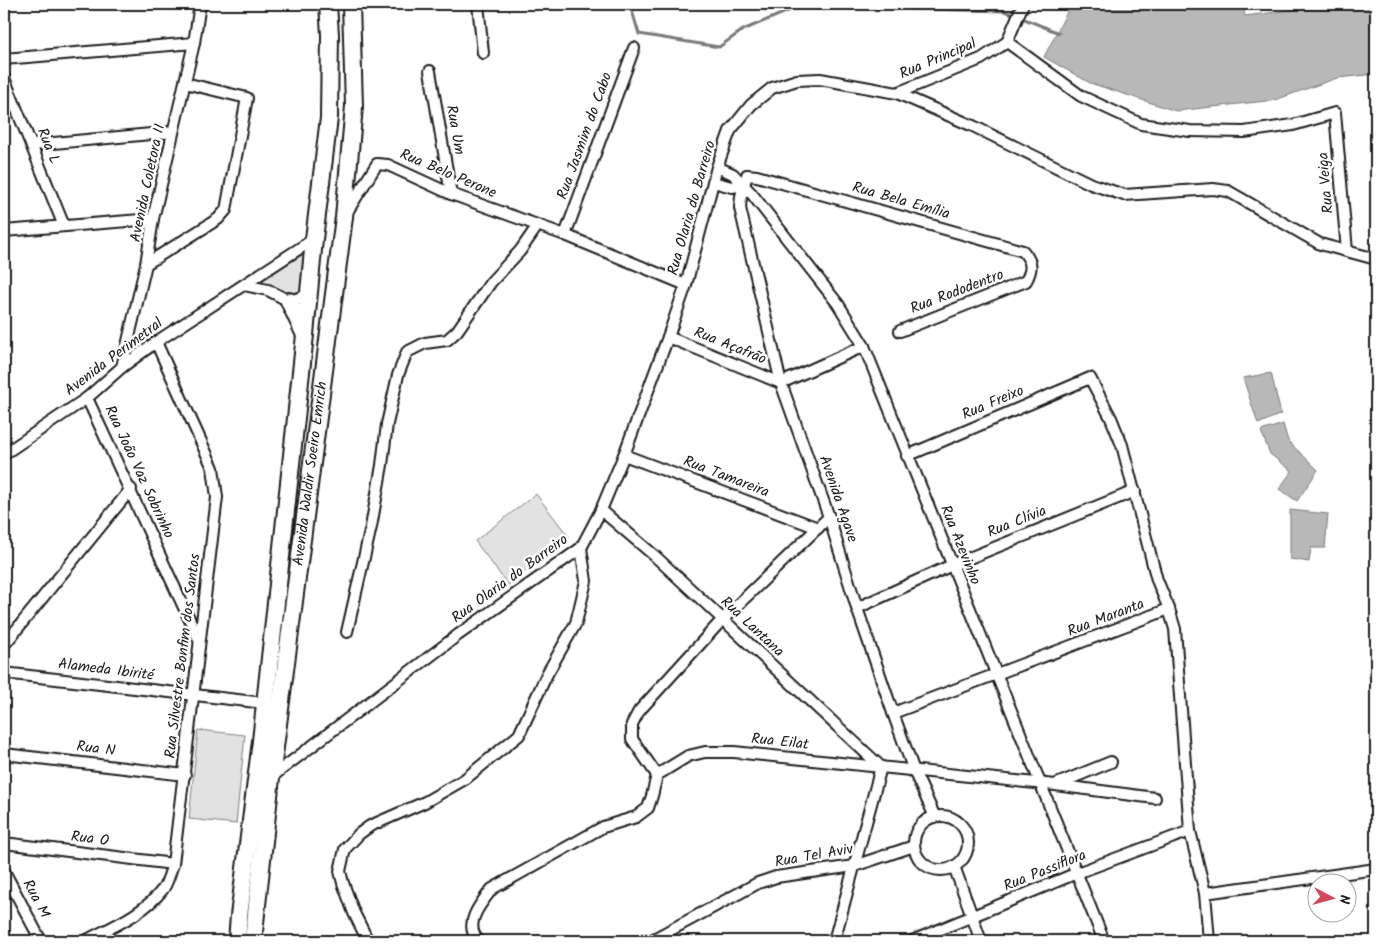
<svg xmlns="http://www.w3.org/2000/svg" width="1380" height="945" font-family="Kalam,sans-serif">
  <rect width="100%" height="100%" fill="#fff"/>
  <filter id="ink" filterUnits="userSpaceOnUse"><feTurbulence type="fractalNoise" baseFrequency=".02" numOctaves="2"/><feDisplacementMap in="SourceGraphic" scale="10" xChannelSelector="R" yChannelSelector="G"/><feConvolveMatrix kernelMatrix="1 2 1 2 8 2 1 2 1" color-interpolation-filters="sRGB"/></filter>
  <g filter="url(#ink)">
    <g fill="#e2e2e2" stroke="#7f7f7f">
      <path d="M307,252L305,292L292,296L258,282Z"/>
      <path d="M536,494L569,537L508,585L475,541Z"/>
      <path d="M198,730L245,735L236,824L189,819Z"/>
    </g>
    <g fill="#b8b8b8" stroke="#7a7a7a">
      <path d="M1067,4H1243L1245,16L1337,4H1376V74L1337,78L1275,100L1176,111L1090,83L1044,57L1067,12Z"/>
      <path d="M1271,373L1281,414L1258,424L1243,378Z"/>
      <path d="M1283,424L1288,441L1318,470L1297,501L1279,489L1292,471L1270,454L1261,431Z"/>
      <path d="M1290,510L1328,514L1325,548H1311L1309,562L1290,559Z"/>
    </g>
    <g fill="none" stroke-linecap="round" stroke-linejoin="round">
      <path stroke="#7a7a7a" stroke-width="3" d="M630,4L639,34L719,47L743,30L800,6L1005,11L1059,33"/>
      <g stroke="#1c1c1c" stroke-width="14">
        <g id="street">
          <path d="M478,4L483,53"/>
          <path d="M1007,42L1081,96L1141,124L1190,131L1244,132L1293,125L1335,113L1347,251"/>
          <path d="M4,59L194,43"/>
          <path d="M430,71L451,194"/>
          <path d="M4,78L64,226"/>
          <path d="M897,93L981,59L1007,42L1023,4"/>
          <path d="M32,145L173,132"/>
          <path d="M717,167L733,174L752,194L838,304L864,346L1104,941"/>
          <path d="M713,182L732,187L744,185"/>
          <path d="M347,212L377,164L388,165L451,194L565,235L686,285"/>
          <path d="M4,231L153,219"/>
          <path d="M565,235L634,48"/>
          <path d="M146,264L218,219L226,210L247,98L185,83"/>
          <path d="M244,285L268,290L289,301L309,295"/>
          <path d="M900,331L1026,281C1033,268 1032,262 1023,251L757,176L747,175L741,196L740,208L781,383L829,517L857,608L893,713L914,771L935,817"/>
          <path d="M668,337L781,383L864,346"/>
          <path d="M122,367L146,264L153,219L194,43L200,4"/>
          <path d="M87,398L199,640"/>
          <path d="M4,454L87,398L122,367L156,342L314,239"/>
          <path d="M624,455L818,528"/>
          <path d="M907,456L1090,378L1111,418L1122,445L1157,580L1169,609L1175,629L1190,831L1205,893L1209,941"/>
          <path d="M601,510L656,557L881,767L834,941"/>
          <path d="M857,608L952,565L1135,491"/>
          <path d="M347,632L371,527L382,465L387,424L398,375L407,352L425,343L447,340L457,331L491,282L520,251L538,225"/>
          <path d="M4,645L131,489"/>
          <path d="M4,673L264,703"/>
          <path d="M893,713L1169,609"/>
          <path d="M4,754L185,775"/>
          <path d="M657,775L632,739V724L639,711L722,620L829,517"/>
          <path d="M270,778L458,635L581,548L601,510L624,455L668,337L686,285L717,167L730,131L751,105L772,88L797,80L820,79L897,93L973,126L1091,184L1124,195L1213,189L1228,191L1320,244L1376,259"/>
          <path d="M1057,784L1111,762"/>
          <circle cx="941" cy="843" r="27"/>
          <path d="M4,843L173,864"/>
          <path d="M954,866L981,941"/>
          <path d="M4,871L41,941"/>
          <path d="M1205,893L1376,869"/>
          <path d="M85,941C112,927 144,914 163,889C168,882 170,872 173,864L217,497L213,468L156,342"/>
          <path d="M368,941L354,913L343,883L340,871L345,849L359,834L370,826L425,802L465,779L519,735L547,674L576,623L586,581L581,548"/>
          <path d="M479,941C462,925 481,903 492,889L603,827L636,817L648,808L652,796L657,775L688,756L705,752H734L1055,785L1155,798"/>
          <path d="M641,941L652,940L758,883L776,877L854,866L914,846"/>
          <path d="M912,941L1077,873L1190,831"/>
        </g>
      </g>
      <g stroke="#1c1c1c" stroke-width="20">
        <g id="primary">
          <path d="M289,301L304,333"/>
          <path d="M237,941L239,916L261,741L305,335L314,239L329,118L330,35L328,4"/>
          <path id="s1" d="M253,941L271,778L344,217L354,106L351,4"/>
        </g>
      </g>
      <use href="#street" stroke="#fff" stroke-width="10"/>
      <use href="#primary" stroke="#fff" stroke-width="16"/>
    </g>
  </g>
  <g text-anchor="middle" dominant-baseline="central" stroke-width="5" stroke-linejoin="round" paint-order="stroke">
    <g font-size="15" fill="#1c1c1c" stroke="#fff">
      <text transform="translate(938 59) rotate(-23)">Rua Principal</text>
      <text transform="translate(455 130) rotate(80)">Rua Um</text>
      <text transform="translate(585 136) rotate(-70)">Rua Jasmim do Cabo</text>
      <text transform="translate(48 146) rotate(68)">Rua L</text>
      <text transform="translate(448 174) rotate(23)">Rua Belo Perone</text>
      <text transform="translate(148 183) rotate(-78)">Avenida Coletora II</text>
      <text transform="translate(1326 183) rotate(-95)">Rua Veiga</text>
      <text transform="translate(901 201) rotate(16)">Rua Bela Emília</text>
      <text transform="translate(692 208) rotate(-74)">Rua Olaria do Barreiro</text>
      <text transform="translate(957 292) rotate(-21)">Rua Rododentro</text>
      <text transform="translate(730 346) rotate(22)">Rua Açafrão</text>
      <text transform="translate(114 357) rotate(-37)">Avenida Perimetral</text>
      <text transform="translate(993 403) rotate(-23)">Rua Freixo</text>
      <text transform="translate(139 472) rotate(65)">Rua João Vaz Sobrinho</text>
      <text stroke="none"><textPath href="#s1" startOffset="471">Avenida Waldir Soeiro Emrich</textPath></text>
      <text transform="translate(726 477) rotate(21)">Rua Tamareira</text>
      <text transform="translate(838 499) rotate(71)">Avenida Agave</text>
      <text transform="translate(1017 522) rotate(-22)">Rua Clívia</text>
      <text transform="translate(960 545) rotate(68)">Rua Azevinho</text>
      <text transform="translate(510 579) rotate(-36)">Rua Olaria do Barreiro</text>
      <text transform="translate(1106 618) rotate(-21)">Rua Maranta</text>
      <text transform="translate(752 627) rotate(43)">Rua Lantana</text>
      <text transform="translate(183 656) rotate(-83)">Rua Silvestre Bonfim dos Santos</text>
      <text transform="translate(106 670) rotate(7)">Alameda Ibirité</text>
      <text transform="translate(780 742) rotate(6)">Rua Eilat</text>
      <text transform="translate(96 749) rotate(7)">Rua N</text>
      <text transform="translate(90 839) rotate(7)">Rua O</text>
      <text transform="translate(814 856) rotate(-10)">Rua Tel Aviv</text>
      <text transform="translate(1045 871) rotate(-22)">Rua Passiflora</text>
      <text transform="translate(36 899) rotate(62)">Rua M</text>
    </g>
  </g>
  <rect width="1380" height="945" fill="none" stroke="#fff" stroke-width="20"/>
  <rect x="10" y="10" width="1360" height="925" fill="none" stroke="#1c1c1c" stroke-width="2" filter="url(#ink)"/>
  <g transform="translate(1332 898) rotate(96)"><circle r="24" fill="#ffffff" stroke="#a4a4a4"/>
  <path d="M0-4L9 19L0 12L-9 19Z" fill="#d1495b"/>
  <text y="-8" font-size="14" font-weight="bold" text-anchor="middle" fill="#1c1c1c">N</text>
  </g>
</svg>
